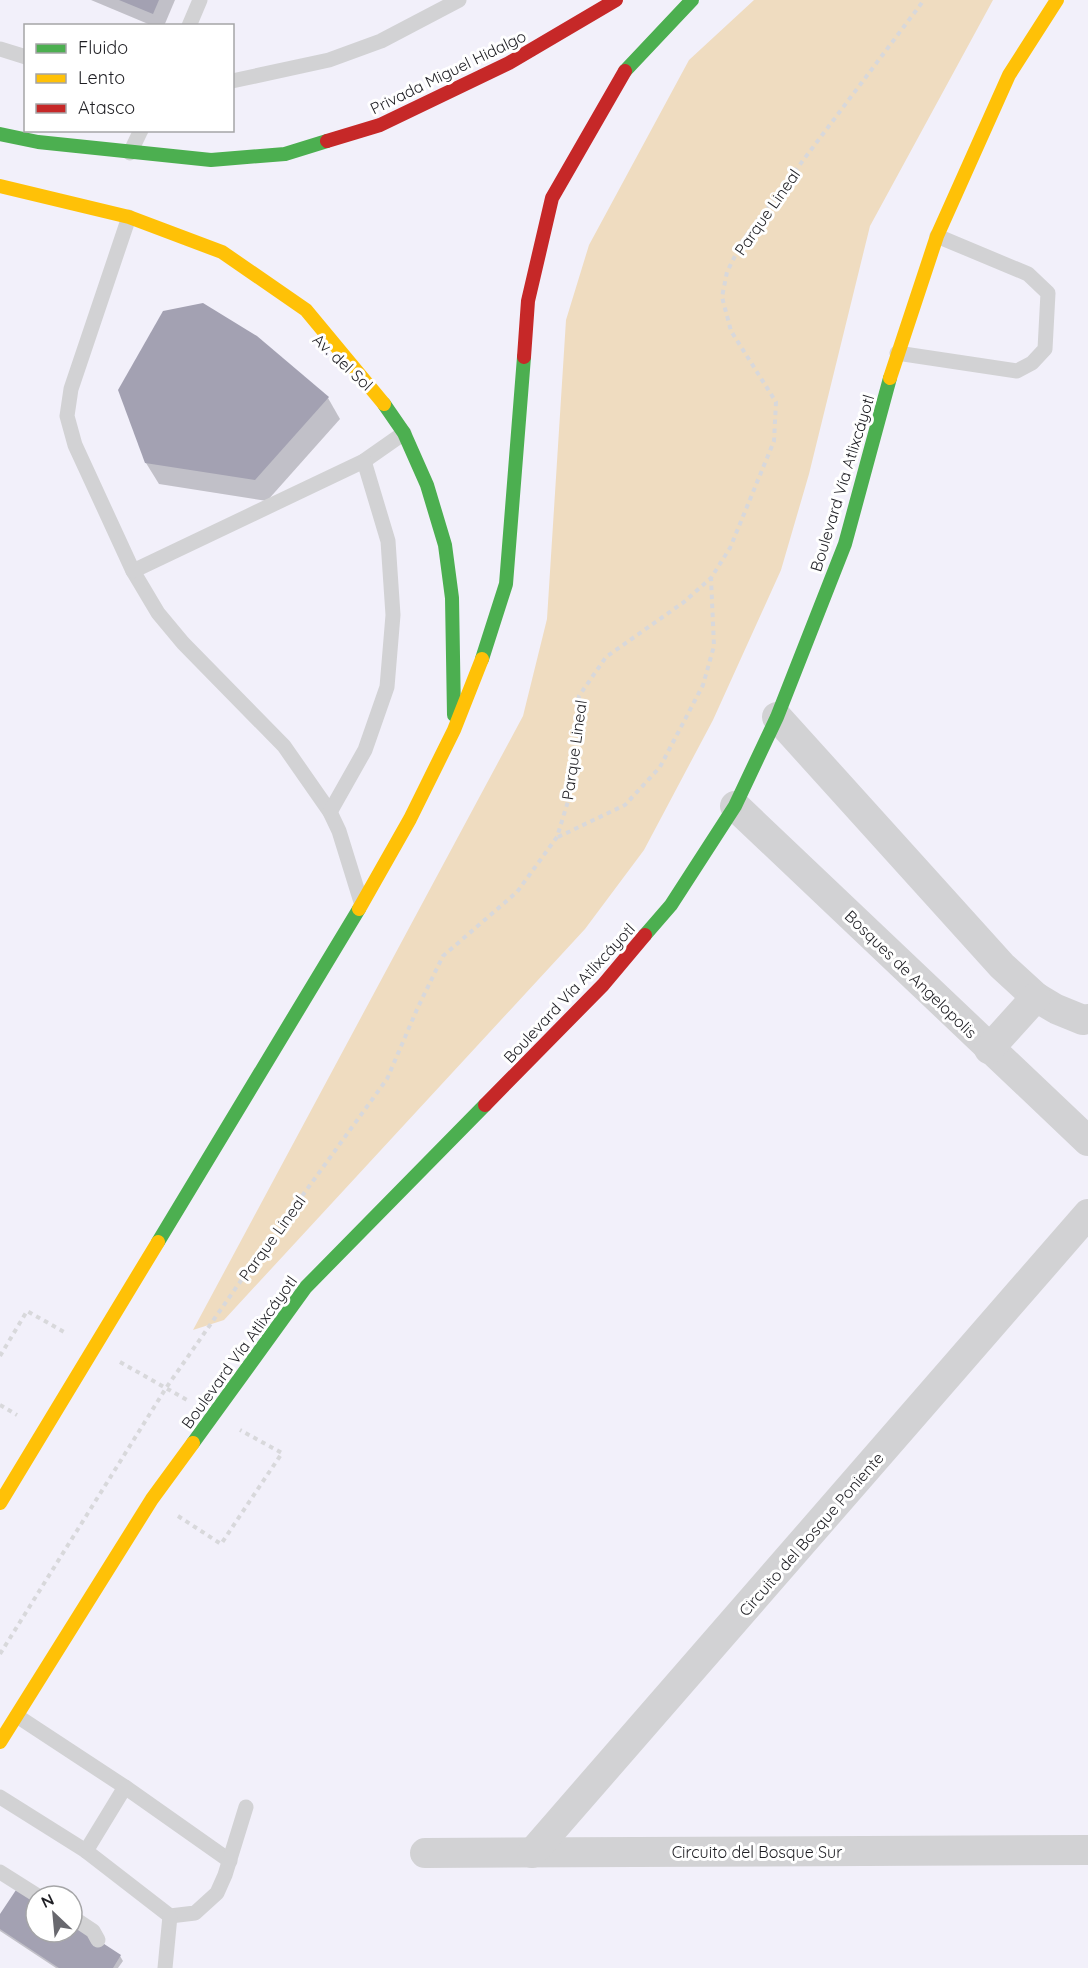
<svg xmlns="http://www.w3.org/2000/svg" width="1088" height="1968" font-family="Quicksand,sans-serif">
  <rect width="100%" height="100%" fill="#f2f0fa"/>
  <path fill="#efdcc0" d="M754,0H993L870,226L809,474L781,570L713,720L644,850L585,929L224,1320L193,1330L523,716L547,619L566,320L589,245L689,60Z"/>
  <g fill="#0003">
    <path d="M91,0H175L164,26H153Z"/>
    <path d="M328,398L340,419L267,501L159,484L146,463Z"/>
    <path d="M0,1917L36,1932H72L120,1956L123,1961L118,1968H56L0,1931Z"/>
  </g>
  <g fill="#a3a1b2">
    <path d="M119,0H159L153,14Z"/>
    <path d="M203,303L257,336L329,397L255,480L145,463L118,390L163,311Z"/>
    <path d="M18,1887L36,1898V1932H72V1923L121,1955L113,1968H59L0,1929V1914Z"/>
  </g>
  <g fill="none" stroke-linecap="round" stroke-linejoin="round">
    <g stroke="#d8d8db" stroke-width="4" stroke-dasharray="4.5 4.5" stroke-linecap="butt">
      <path d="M558,837L625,805L660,767L703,685L714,646L711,578"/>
      <path d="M0,1356L27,1311L66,1333"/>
      <path d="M120,1362L187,1400"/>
      <path d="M0,1405L17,1415"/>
      <path d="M178,1516L221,1544L282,1453L240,1430"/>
      <path d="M0,1654L166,1388L247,1272L387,1079L418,1007L443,956L517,892L557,837L569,798L579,696L606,657L684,602L711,578L730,548L774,441L776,402L731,331L722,297L727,272L743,240L924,0"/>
    </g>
    <g stroke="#d2d2d4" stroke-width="15">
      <path d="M189,26L200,0"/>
      <path d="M0,49L26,57"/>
      <path d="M232,81L329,60L381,41L459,0"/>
      <path d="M130,153L141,130"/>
      <path d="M129,217L71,389L67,416L75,445L133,571L158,613L183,643L284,746L330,812L339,831L361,902"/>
      <path d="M897,353L1017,371L1032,363L1045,349L1048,293L1028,274L937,236"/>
      <path d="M133,571L364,461L404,433"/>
      <path d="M330,812L365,750L387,687L393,615L388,541L364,461"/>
      <path d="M17,1716L125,1787L230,1861"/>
      <path d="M0,1797L86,1851L170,1916L195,1913L217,1893L225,1875L246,1807"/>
      <path d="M86,1851L125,1787"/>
      <path d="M0,1872L38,1896"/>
      <path d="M72,1917L93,1931L98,1940"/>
      <path d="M165,1968L170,1916"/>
    </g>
    <g stroke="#d2d2d4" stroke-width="30">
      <path d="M777,717L1002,966L1036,997L1056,1009L1083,1020L1088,1019"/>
      <path d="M735,806L1088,1141"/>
      <path d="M989,1049L1036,997"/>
      <path d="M425,1853L1088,1850"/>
      <path d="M532,1853L1088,1214"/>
    </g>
    <g stroke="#4caf50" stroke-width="14">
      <path d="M625,71L692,0"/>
      <path d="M0,134L38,142L211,160L285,154L327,141"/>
      <path d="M384,404L404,433L427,485L445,545L452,598L454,715"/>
      <path d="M482,659L506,584L524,357"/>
      <path d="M645,935L671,905L735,806L777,717L845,544L890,378"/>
      <path d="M158,1242L359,909"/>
      <path d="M193,1443L306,1287L485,1105"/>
    </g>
    <g stroke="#ffc107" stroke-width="14">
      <path d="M0,186L129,217L222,252L306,310L384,404"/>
      <path d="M890,378L937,236L1009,75L1057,0"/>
      <path d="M359,909L410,819L454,730L482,659"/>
      <path d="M0,1503L158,1242"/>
      <path d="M0,1742L152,1499L193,1443"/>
    </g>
    <g stroke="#c62828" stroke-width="14">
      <path d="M327,141L380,125L509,63L616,0"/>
      <path d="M524,357L528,301L552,198L625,71"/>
      <path d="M485,1105L603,985L645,935"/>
    </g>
  </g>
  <g text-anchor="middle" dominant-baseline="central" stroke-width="6" stroke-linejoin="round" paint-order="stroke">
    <g font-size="16" fill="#1e1e23" stroke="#fff">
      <text transform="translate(448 72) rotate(-26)">Privada Miguel Hidalgo</text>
      <text transform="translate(767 212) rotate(-55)">Parque Lineal</text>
      <text transform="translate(343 362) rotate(43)">Av. del Sol</text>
      <text transform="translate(842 483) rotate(-73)">Boulevard Vía Atlixcáyotl</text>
      <text transform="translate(574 750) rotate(-82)">Parque Lineal</text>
      <text transform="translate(911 974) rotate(44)">Bosques de Angelopolis</text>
      <text transform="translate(569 993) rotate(-47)">Boulevard Vía Atlixcáyotl</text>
      <text transform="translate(272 1238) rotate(-54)">Parque Lineal</text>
      <text transform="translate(239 1352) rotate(-54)">Boulevard Vía Atlixcáyotl</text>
      <text transform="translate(811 1534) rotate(-49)">Circuito del Bosque Poniente</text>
      <text x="757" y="1852">Circuito del Bosque Sur</text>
    </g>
  </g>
  <rect x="24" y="24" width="210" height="108" fill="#ffffff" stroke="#a5a5a7" stroke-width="1.5"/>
  <rect x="36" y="44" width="30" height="9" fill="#4caf50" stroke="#a5a5a7" stroke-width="1.5"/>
  <text x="78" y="54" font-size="18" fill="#1e1e23">Fluido</text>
  <rect x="36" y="74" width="30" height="9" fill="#ffc107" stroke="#a5a5a7" stroke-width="1.5"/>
  <text x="78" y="84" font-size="18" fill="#1e1e23">Lento</text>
  <rect x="36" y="104" width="30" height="9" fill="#c62828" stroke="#a5a5a7" stroke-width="1.5"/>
  <text x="78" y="114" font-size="18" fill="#1e1e23">Atasco</text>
  <g transform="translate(54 1914) rotate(334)"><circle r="28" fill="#ffffff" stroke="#a5a5a7" stroke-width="1.5"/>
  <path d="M0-4.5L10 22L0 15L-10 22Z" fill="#68686e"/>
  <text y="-9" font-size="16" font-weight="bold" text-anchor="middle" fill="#1e1e23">N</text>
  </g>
</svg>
